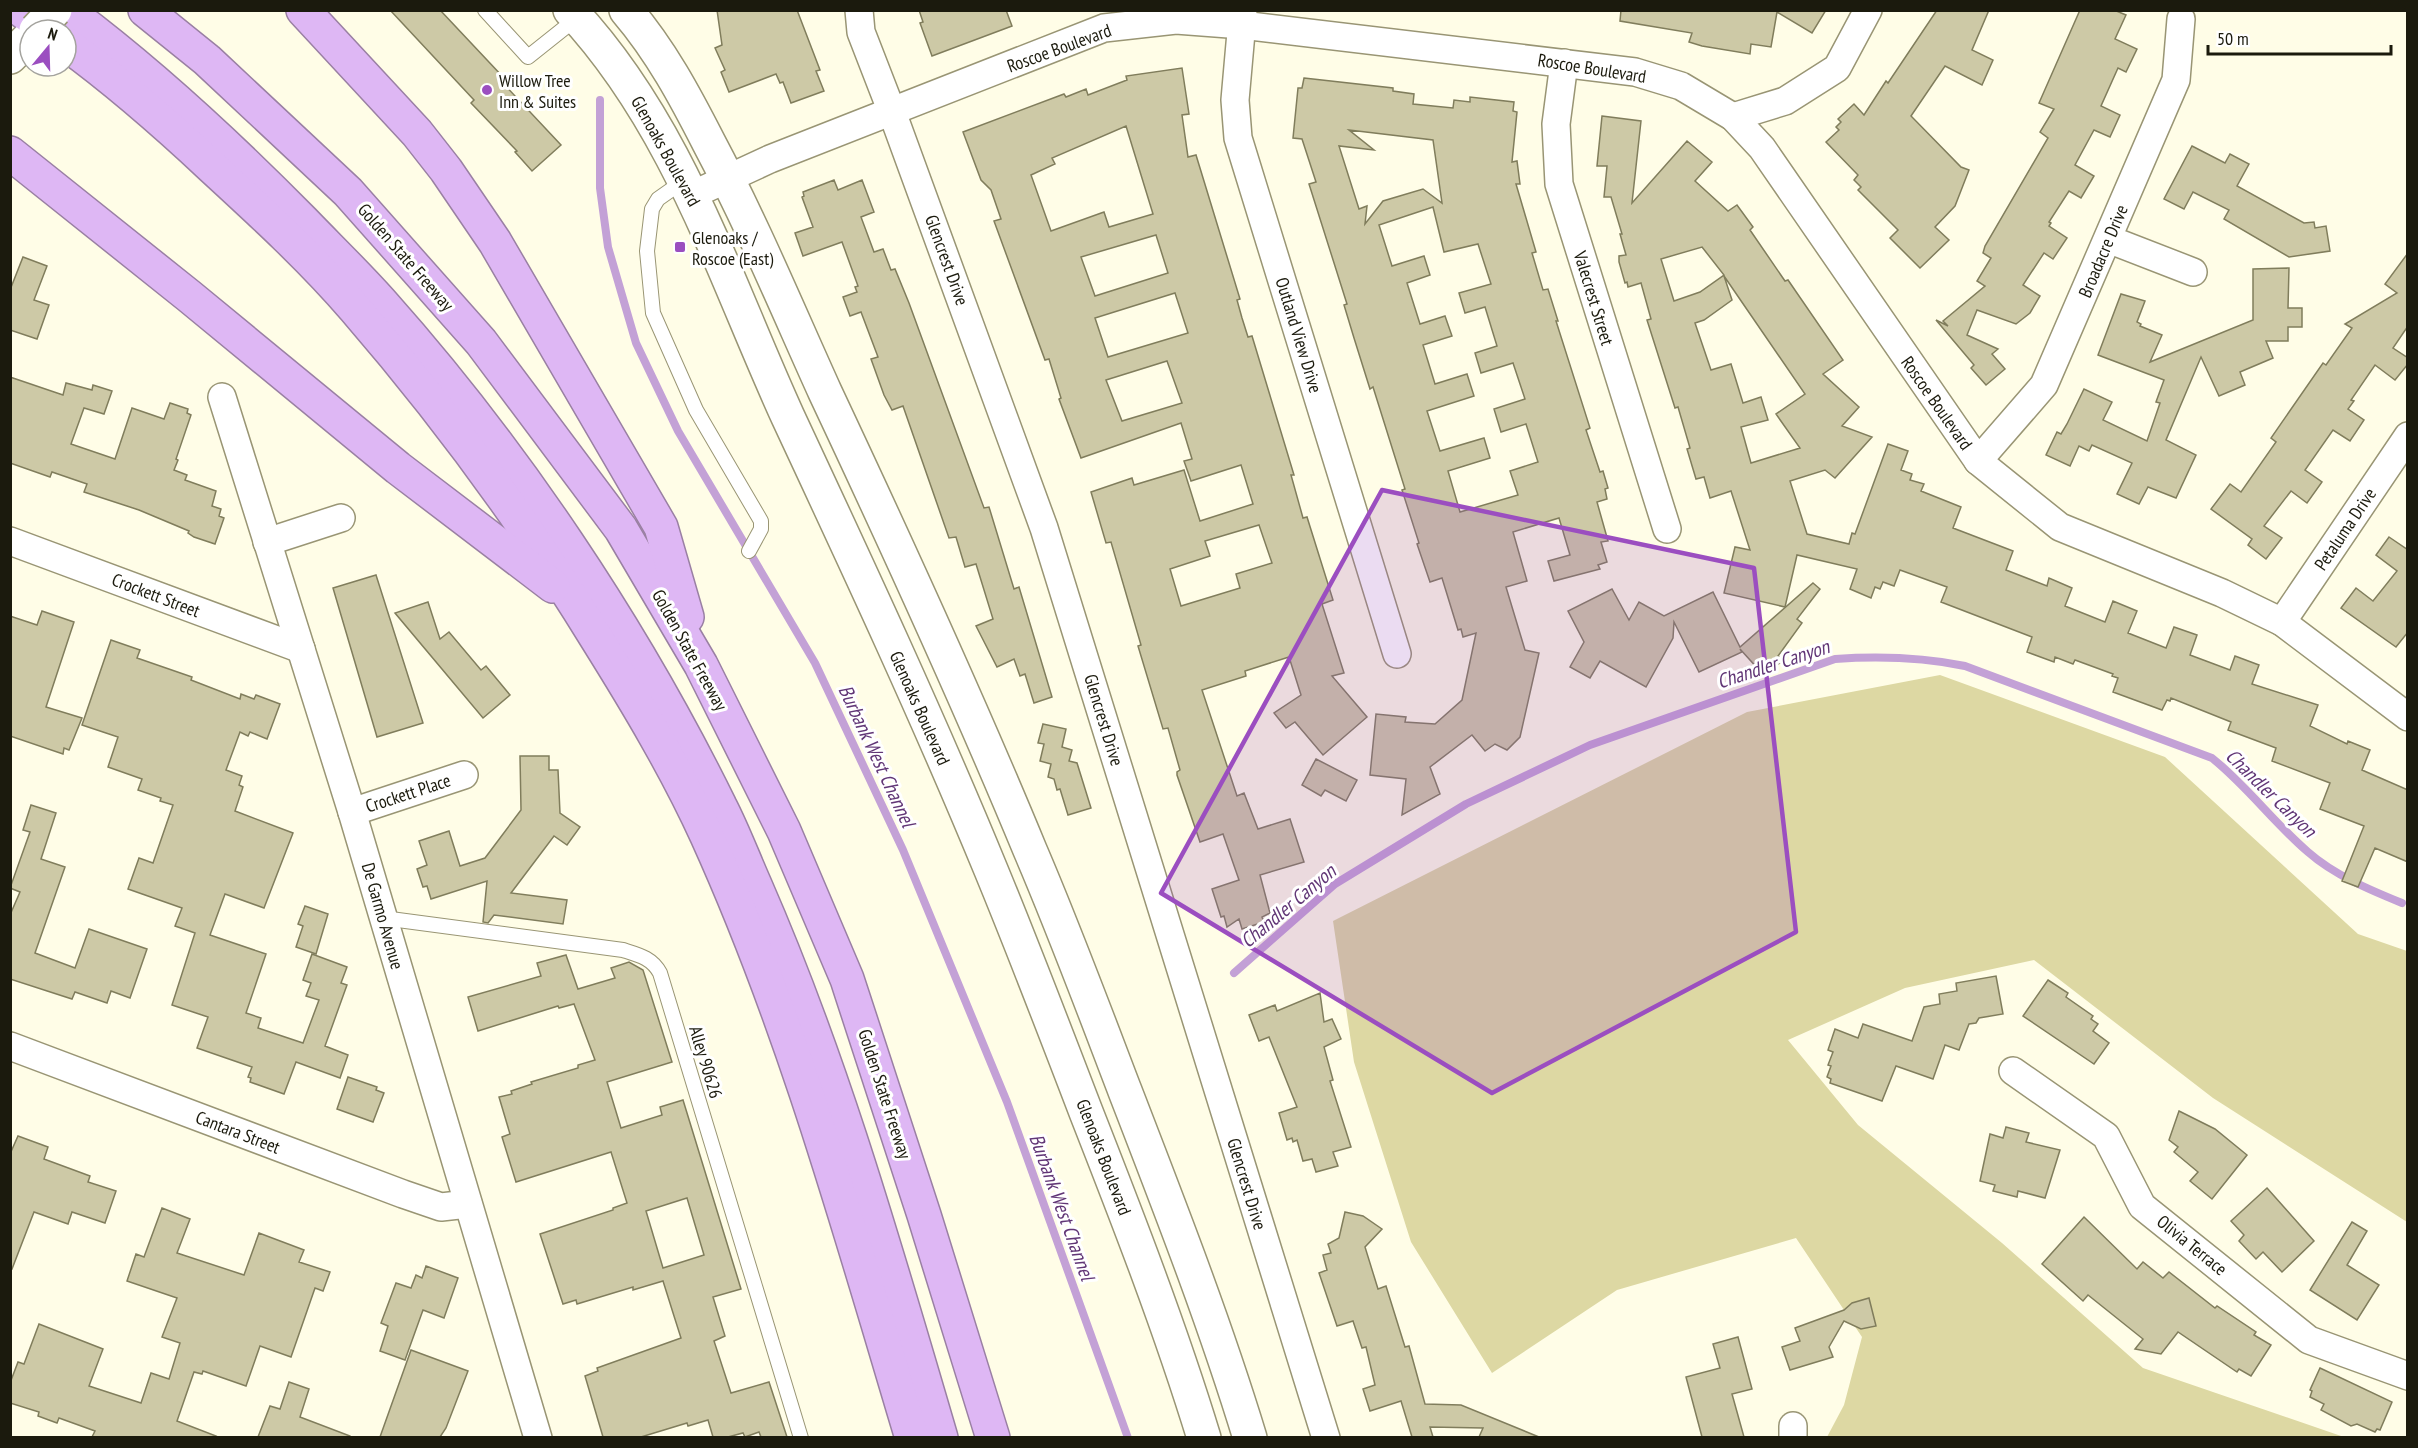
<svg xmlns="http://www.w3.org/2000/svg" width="2418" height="1448" font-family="'PT Sans Narrow',sans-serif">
  <rect width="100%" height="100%" fill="#fffde7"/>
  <path fill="#ddd8a3" d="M1940,675L2165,757L2358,934L2407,951V1222L2213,1098L2034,960L1905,988L1788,1040L1858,1125L2002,1243L2143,1368L2344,1437H1827L1844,1405L1862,1337L1796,1238L1617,1290L1492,1373L1411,1242L1354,1062L1333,921L1747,712Z"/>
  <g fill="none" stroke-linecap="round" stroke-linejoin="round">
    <g stroke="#c3a1d6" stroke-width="8">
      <path d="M600,100V188L608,247L636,343L678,431L815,663L903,850L1007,1102L1128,1438"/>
      <path d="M1234,973L1335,884L1466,804L1590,745L1835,659C1879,656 1921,657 1965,666L2212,758C2247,786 2274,823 2308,852C2334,875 2370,890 2402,903"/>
    </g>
  </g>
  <g fill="#cdc9a6" stroke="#807d5c" stroke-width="1.5" fill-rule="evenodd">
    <path d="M390,10H440L503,77L500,80L561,145L532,171L515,152L517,151L471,103L474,100Z"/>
    <path d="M717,10H797L820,70L816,71L824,91L791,103L783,82L780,83L776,74L729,92L721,72L725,70L715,48L722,45Z"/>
    <path d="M919,10H1006L1012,26L932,56L920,23L923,22Z"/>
    <path d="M1621,10H1826L1812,33L1777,12L1771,47L1751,44L1750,54L1702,46L1689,42L1692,33L1620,21Z"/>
    <path d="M1937,10H1989L1972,50L1993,60L1982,85L1945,66L1911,116L1961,167L1969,170L1955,206L1935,227L1949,240L1920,268L1890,238L1898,230L1858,190L1861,187L1854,180L1858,175L1826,142L1839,130L1836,127L1841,122L1838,119L1854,104L1864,115L1886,81L1888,83Z"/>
    <path d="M2080,10H2114L2126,15L2115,39L2137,49L2126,72L2118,68L2101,106L2120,115L2110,137L2094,130L2075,165L2094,176L2081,198L2069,191L2049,222L2051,223L2049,226L2067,238L2053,259L2044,253L2023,285L2040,296L2030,313L2016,324L1977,310L1967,335L1998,349L1992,354L2005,369L1986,385L1971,368L1974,365L1936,320L1948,326L1943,321L1985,286L1977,281L1991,258L1983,253L1985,246L2048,138L2040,132L2054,109L2039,103Z"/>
    <path d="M1182,68L1189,114L1182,115L1188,157L1196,155L1240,299L1237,300L1242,318L1248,337L1252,336L1294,475H1291L1303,518L1307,517L1333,600L1322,604L1344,673L1332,676L1367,717L1323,755L1295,722L1286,728L1274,713L1301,695L1289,657L1245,671L1246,676L1202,690L1237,796L1244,793L1258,829L1290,819L1304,862L1260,875L1270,913L1262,917L1264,922L1242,929L1239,919L1227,927L1224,916L1221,917L1212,889L1239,880L1223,834L1200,842L1177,775V772L1180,770L1168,728L1163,729L1138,646L1141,645L1111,542L1106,543L1091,492L1132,478L1134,485L1184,470L1200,521L1253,504L1241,465L1191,481L1184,461L1192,459L1181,423L1081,458L1059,399L1061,398L1049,359L1045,360L994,221L1001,219L991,190L981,180L963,132L1064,94L1066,97L1086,89L1088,95L1127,80L1126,76ZM1126,126L1153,214L1109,227L1104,212L1051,231L1031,175L1055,164L1052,158ZM1156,235L1168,273L1095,296L1081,257ZM1175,293L1188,333L1108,357L1095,318ZM1167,361L1182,403L1122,421L1106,380ZM1259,525L1272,563L1236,574L1240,588L1181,606L1170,569L1210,556L1205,541Z"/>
    <path d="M1304,78L1393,88V91L1414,94L1413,104L1453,108L1454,100L1470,102V97L1514,102L1513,111L1517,112L1512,162L1517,161L1520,184H1516L1536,252L1532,253L1543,290L1548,289L1558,321H1556L1590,428L1586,430L1600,472L1603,471L1608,488L1605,489L1607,499L1597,502L1608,541L1601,542L1607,562L1598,565L1600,569L1554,581L1548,561L1570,555L1559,518L1513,532L1527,581L1506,587L1525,650L1539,653L1520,737L1507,750L1495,744L1485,751L1472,735L1430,767L1440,794L1402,815L1406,779L1370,775L1376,714L1406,717L1405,722L1435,724L1462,700L1476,633L1463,637L1461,629L1458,630L1442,578L1430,582L1417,544L1419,543L1402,490L1405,489L1373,387L1370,389L1354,338L1344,305L1347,304L1309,184L1316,182L1302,139L1293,138L1298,88H1302ZM1349,130L1433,140L1442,203L1423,189L1383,201L1365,224L1367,206L1359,209L1339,146L1374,150ZM1433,207L1444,252L1478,244L1491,284L1459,293L1465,313L1485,307L1497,346L1475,353L1481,373L1513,363L1525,399L1494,409L1501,432L1526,424L1538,462L1510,471L1518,495L1460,512L1448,471L1490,458L1484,438L1440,451L1427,411L1474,396L1467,374L1435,384L1423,345L1452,336L1445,316L1420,324L1407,283L1430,275L1424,256L1392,266L1379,225Z"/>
    <path d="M1602,116L1641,121L1632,203L1687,141L1712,162L1695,181L1728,211L1737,205L1753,227L1750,230L1785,281L1788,280L1843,360L1823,374L1859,407L1842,426L1872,437L1835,478L1825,470L1790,481L1807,534L1849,544L1852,533L1855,534L1888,444L1908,451L1901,470L1912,474L1910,480L1924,484L1921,491L1961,507L1953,528L2013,551L2006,570L2047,586L2049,578L2072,588L2065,606L2105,622L2113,601L2137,611L2128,633L2166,648L2174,627L2197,635L2190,655L2230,670L2235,656L2259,665L2252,684L2318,705L2310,726L2347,744L2348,741L2370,750L2362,770L2408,790V862L2375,848L2358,887L2342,881L2364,826L2320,809L2330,783L2272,761L2276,748L2228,730L2231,722L2171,698L2170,701L2167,700L2162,710L2113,692L2118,678L2112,676L2113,674L2075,660L2073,664L2055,657L2054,662L2027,652L2032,637L1941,602L1947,587L1900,570L1894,586L1883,582L1880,589L1875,587L1871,598L1850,589L1857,569L1797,555L1785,607L1724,593L1735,547L1750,550L1731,491L1710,498L1704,477L1696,479L1687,449L1690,448L1678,407L1675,408L1647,320L1651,319L1641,283L1628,287L1627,282L1625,283L1619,262V256L1626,255L1620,234H1622L1611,197H1604L1607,166H1597ZM1702,247L1724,275L1700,292L1674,301L1661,259ZM1724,276L1805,394L1776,414L1800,448L1751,463L1741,427L1768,420L1761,397L1743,403L1731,364L1711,370L1695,323L1704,320L1732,300Z"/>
    <path d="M2192,146L2225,163L2230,154L2249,164L2237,186L2304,223L2314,222L2315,228L2326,226L2330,251L2289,257L2224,219L2229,210L2193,192L2184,209L2164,199Z"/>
    <path d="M834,180L838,190L862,180L874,212L861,217L874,252L883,249L891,270L895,269L909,303L984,508L989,507L1014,589L1019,587L1052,697L1034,703L1025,674L1020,676L1014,659L997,667L976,626L993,619L976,564L965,567L956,537L949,538L903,406L892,410L884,395L871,359L878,357L861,312L850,316L843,297L857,292L855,287L858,286L842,242L803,256L795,233L813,227L802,197L804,196L803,192Z"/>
    <path d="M2408,253V326L2393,348L2408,358V364L2395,380L2375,365L2351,400L2354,401L2348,409L2364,420L2350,441L2333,430L2305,470L2322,482L2307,503L2291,491L2264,526L2282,538L2266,559L2248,545L2252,539L2211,509L2230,484L2241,492L2276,442L2271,438L2323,363L2326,365L2352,328L2345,324L2397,293L2385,284Z"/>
    <path d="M23,257L47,266L34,300L49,305L37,339L10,330V290Z"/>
    <path d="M2289,268L2288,308H2302V327H2288V341H2266L2273,358L2240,372L2245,385L2219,396L2201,357L2166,440L2196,455L2176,498L2148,487L2139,504L2117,494L2132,463L2092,445L2089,451L2079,446L2070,466L2046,455L2057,432L2061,434L2067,424L2084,389L2112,402L2103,420L2147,441L2160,403L2156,402L2164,380L2098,355L2121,294L2145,301L2137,322L2141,324L2140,326L2162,335L2150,362L2253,320V269Z"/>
    <path d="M10,377L63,395L66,383L92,390L93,385L112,391L104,414L84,408L71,444L115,459L132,408L164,419L170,403L188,409L187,413L191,415L176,459L178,460L174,470L187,475L185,480L216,491L212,506L221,509L219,516L224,518L215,544L194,537L188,533L189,531L139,510L84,492L87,484L52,472L50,477L10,463Z"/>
    <path d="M2389,537L2408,550V632L2396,647L2341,608L2356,588L2373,601L2397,571L2376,555Z"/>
    <path d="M376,575L423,723L377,737L333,588Z"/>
    <path d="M1813,583L1820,589L1797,619L1802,623L1778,656L1783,662L1760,671L1740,649L1742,652L1699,672L1674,622L1673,638L1646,687L1600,661L1590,678L1570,667L1584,642L1568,611L1612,589L1629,620L1639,602L1664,616L1713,592L1740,647Z"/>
    <path d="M428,602L440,639L449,632L481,670L486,666L510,695L483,718L395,613Z"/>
    <path d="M42,611L74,622L46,707L82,718L69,750L64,748L63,754L10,736V616L37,625Z"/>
    <path d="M111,640L140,650L137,658L192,677L191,680L240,699L241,694L254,699L256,695L280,704L267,739L250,732L248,736L240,732L226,770L242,776L239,785L243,787L235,811L293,833L264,908L225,894L210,935L266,954L246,1013L261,1018L258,1028L303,1043L319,1000L306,996L311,983L303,980L312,954L347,967L341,983L347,985L325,1046L348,1055L340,1078L296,1062L284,1094L250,1082L251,1078L248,1077L252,1067L197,1048L208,1017L172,1005L195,933L175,926L182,908L128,889L139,858L153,863L173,805L160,801L161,798L138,790L142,779L108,767L118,737L82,725Z"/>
    <path d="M1043,724L1066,729L1062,747L1072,750L1069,761L1077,763L1091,808L1068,815L1060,789L1057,790L1054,779L1048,777L1051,764L1040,761L1044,744L1038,743Z"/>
    <path d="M520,756H549V770H558L560,813L580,827L567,845L554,836L511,893L567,900L563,924L494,915L488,923L483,922L487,881L431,899L427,886L423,887L417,869L427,865L419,841L449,831L460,866L485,858L521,810Z"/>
    <path d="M1316,759L1357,780L1346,801L1325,790L1321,796L1302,785Z"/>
    <path d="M31,805L56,813L41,859L65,867L35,953L75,968L89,929L147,949L130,998L111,991L107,1003L75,992L72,999L10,979V915L20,892L10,888L30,832L23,830Z"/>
    <path d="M305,906L328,914L316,954L296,947L303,926L298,924Z"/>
    <path d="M566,955L578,989L615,978L611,968L629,962L643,970L672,1062L607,1082L621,1128L662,1115L660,1107L683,1100L741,1289L713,1297L725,1336L714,1341L731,1393L769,1382L787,1437H761L759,1432L745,1437L743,1433L728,1437H713L708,1420L688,1426L687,1423L641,1437H603L585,1376L598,1371L597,1368L681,1338L674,1316L663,1281L633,1290V1287L577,1304L576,1300L563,1304L540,1234L613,1210V1208L627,1203L611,1152L516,1182L502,1137L510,1134L499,1097L512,1094L511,1091L532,1084L531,1082L578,1068V1065L595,1060L574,1004L559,1008L558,1006L478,1031L468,997L541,976L537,963ZM687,1198L704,1255L663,1268L646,1211Z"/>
    <path d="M1996,976L2003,1014L1979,1018L1976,1023L1969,1024L1959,1050L1945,1045L1933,1079L1896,1066L1882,1101L1830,1083L1831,1079L1827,1077L1831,1066L1828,1065L1833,1052L1828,1050L1835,1029L1858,1038L1863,1024L1912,1041L1924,1007L1940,1004L1939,994L1957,991L1956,983Z"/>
    <path d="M2048,980L2068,993L2066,997L2093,1016L2091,1019L2098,1024L2093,1031L2109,1043L2094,1064L2023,1016Z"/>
    <path d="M1320,993L1324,1022L1332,1019L1341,1039L1324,1047L1333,1080L1330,1081L1351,1147L1333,1152L1338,1166L1316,1172L1312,1159L1303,1161L1297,1140L1293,1142L1292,1138L1287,1140L1279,1113L1297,1107L1269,1037L1259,1041L1249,1015L1275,1005L1277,1011Z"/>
    <path d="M348,1077L377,1087L376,1090L384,1093L373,1122L337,1109Z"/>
    <path d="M2179,1111L2215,1129L2247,1155L2212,1199L2190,1181L2198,1172L2174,1152L2178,1147L2169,1140Z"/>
    <path d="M2006,1127L2029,1133L2026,1142L2060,1150L2045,1198L2018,1191L2017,1197L1993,1191L1995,1185L1980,1181L1990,1134L2003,1138Z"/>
    <path d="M18,1136L48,1147L44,1159L90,1176L88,1182L116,1191L105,1223L72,1212L68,1224L34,1212L12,1269L10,1268V1154Z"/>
    <path d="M2267,1188L2314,1241L2282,1272L2263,1252L2256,1259L2239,1241L2244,1235L2231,1221Z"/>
    <path d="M162,1208L190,1219L177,1253L244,1275L259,1233L304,1250L299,1262L330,1272L323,1291L315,1288L291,1357L260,1346L246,1386L203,1371L202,1374L194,1372L177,1421L216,1436L215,1437H92L95,1431L59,1418L57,1423L38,1416L39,1412L10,1403V1383L18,1362L24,1364L39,1324L103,1349L89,1386L141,1403L151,1373L169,1379L180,1343L162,1337L177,1298L127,1281L136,1254L144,1257Z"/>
    <path d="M1345,1212L1363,1216L1382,1229L1365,1247L1378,1289L1386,1286L1405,1347L1409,1346L1425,1404L1461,1405L1539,1437H1479L1483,1428L1430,1427L1433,1437H1412L1401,1401L1370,1411L1363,1389L1375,1385L1366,1347L1362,1348L1353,1321L1337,1326L1319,1273L1327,1270L1323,1255L1331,1253L1328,1244L1339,1238Z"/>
    <path d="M2084,1217L2137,1269L2143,1262L2163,1278L2169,1272L2215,1308L2217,1306L2256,1332L2254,1335L2271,1345L2251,1376L2239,1369L2237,1372L2178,1332L2161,1354L2135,1349L2143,1339L2088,1295L2083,1301L2042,1264Z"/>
    <path d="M2352,1222L2367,1231L2347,1265L2379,1285L2357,1320L2310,1290Z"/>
    <path d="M426,1266L458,1278L444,1318L423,1310L405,1360L380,1351L388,1326L381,1323L396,1283L411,1288L416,1275L422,1278Z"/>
    <path d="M1869,1298L1876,1326L1861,1329L1844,1321L1829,1347L1833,1357L1790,1370L1782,1347L1800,1341L1795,1328L1844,1310L1852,1303Z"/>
    <path d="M1738,1337L1752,1389L1732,1394L1744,1437H1702L1686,1377L1720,1368L1713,1344Z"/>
    <path d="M411,1350L468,1371L446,1428L440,1437H380Z"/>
    <path d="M2320,1368L2392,1402L2380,1430L2377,1429L2375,1432L2357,1424L2351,1426L2321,1410L2324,1404L2310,1397L2312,1391L2310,1390Z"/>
    <path d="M289,1382L309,1389L300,1417L350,1436V1437H258L270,1406L280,1409Z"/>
  </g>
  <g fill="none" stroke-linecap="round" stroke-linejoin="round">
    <g stroke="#999574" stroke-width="16">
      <g id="service">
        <path d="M485,10L528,57L577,18"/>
        <path d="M685,180L658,199L652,209L647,251L653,313L696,410L761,521V529L749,551"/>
        <path d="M383,918L623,950C639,955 652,958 660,973L801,1438"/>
      </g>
    </g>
    <g stroke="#999574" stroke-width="30">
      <g id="minor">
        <path d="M859,10L861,32L892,112L1044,528L1326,1438"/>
        <path d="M1243,10L1235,100L1238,138L1397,654"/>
        <path d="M1564,63L1556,124L1559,184L1667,529"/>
        <path d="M1733,117L1785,101L1837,68L1868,10"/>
        <path d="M692,195L770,159L1104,28L1176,20L1242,25L1635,72L1681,86L1733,117L1762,148L1978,461L2060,527L2222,593L2282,622L2408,717"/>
        <path d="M2108,239L2193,272"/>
        <path d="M222,397L352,812L538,1438"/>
        <path d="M1978,461L2044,385L2176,80L2181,19"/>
        <path d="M10,541L301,649"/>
        <path d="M267,542L341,518"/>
        <path d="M2282,622L2408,436"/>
        <path d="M352,812L464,775"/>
        <path d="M10,1046L403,1194L441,1207L468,1204"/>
        <path d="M2013,1071L2106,1136L2142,1206L2309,1340L2408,1376"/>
        <path d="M1793,1438V1426"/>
      </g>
    </g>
    <g stroke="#999574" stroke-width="36">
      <g id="secondary">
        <path d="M570,10C678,125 724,277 788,417C858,567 928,717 991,870C1024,950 1055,1031 1086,1112C1128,1219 1170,1327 1204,1438"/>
        <path d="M626,10C661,51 685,96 709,143C752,224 787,308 825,392C896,543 966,695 1030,850C1064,929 1094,1010 1125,1091C1169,1205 1214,1320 1250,1438"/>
        <path d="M10,57L30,37"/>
      </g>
    </g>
    <g stroke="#9a80a3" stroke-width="36">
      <g id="motorway">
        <path d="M21,10L48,30"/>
        <path d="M66,10C151,73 229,146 303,221C329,248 356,274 381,302C513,450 632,627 720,806C733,831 743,858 755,885C833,1063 886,1251 941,1438"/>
        <path d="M145,10L207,60L348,192L481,342L621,529L701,665L784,831L847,979L924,1215L993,1438"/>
        <path d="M303,10L417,133L446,170L495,242L661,527L687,617"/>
        <path d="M66,44C117,81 166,124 213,168C262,213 312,259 355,309C445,413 526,523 597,639C637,703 676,768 707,836C795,1030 851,1235 912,1438"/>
        <path d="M10,153L189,296L398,468L553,586"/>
      </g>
    </g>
    <use href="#service" stroke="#fff" stroke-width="14"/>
    <use href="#minor" stroke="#fff" stroke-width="27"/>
    <use href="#secondary" stroke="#fff" stroke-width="33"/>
    <use href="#motorway" stroke="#deb7f4" stroke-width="33"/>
    <g stroke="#999574" stroke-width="36" stroke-linecap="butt">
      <path id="secondary-bridge" d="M36,30L55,10"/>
    </g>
    <use href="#secondary-bridge" stroke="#fff" stroke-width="33"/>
  </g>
  <path fill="#9b4ec0" fill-opacity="0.2" stroke="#9b4ec0" stroke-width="4.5" stroke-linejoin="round" d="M1382,490L1754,568L1796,932L1492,1093L1161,893Z"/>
  <g fill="#9b4ec0" stroke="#fff" stroke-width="2">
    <circle cx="487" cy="90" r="6"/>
    <rect x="674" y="241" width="12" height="12" rx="3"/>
  </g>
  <g text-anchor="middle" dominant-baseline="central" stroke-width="6" stroke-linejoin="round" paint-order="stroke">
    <g font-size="18" fill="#1b1a0d" stroke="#fff">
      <text transform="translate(1059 48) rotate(-20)">Roscoe Boulevard</text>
      <text transform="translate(1592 68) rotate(9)">Roscoe Boulevard</text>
      <text transform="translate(666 151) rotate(61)">Glenoaks Boulevard</text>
      <text transform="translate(2103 251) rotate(-67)">Broadacre Drive</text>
      <text transform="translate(406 257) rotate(49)">Golden State Freeway</text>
      <text transform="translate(947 260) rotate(70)">Glencrest Drive</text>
      <text transform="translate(1594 298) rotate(73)">Valecrest Street</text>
      <text transform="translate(1299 335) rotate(73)">Outland View Drive</text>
      <text transform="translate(1937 403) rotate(55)">Roscoe Boulevard</text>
      <text transform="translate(2345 529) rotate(-56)">Petaluma Drive</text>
      <text transform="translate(156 595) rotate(21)">Crockett Street</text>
      <text transform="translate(690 650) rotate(61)">Golden State Freeway</text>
      <text transform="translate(920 708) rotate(66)">Glenoaks Boulevard</text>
      <text transform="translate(1104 720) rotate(73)">Glencrest Drive</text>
      <text transform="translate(408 793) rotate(-18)">Crockett Place</text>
      <text transform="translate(383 916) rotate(74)">De Garmo Avenue</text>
      <text transform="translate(706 1062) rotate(73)">Alley 90626</text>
      <text transform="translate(885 1094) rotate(72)">Golden State Freeway</text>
      <text transform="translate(238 1132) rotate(21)">Cantara Street</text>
      <text transform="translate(1104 1157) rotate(69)">Glenoaks Boulevard</text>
      <text transform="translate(1247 1184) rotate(73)">Glencrest Drive</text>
      <text transform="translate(2192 1245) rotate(39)">Olivia Terrace</text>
    </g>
    <g font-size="18" fill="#1b1a0d" stroke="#fff" text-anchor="start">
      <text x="499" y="80">Willow Tree<tspan x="499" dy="21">Inn &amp; Suites</tspan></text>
      <text x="692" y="237">Glenoaks /<tspan x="692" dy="21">Roscoe (East)</tspan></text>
    </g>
    <g font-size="20" font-style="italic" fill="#613676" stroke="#fff">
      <text transform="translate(1773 664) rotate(-18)">Chandler Canyon</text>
      <text transform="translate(877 756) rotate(65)">Burbank West Channel</text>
      <text transform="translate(2271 793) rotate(44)">Chandler Canyon</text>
      <text transform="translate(1288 906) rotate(-40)">Chandler Canyon</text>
      <text transform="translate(1062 1207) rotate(70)">Burbank West Channel</text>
    </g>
  </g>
  <rect width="2418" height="1448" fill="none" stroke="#1b1a0d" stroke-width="24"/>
  <g transform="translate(48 48) rotate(19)"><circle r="28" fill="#ffffff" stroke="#a4a39e" stroke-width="1.5"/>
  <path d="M0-4.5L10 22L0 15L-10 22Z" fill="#9b4ec0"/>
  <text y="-9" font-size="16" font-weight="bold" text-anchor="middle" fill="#1b1a0d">N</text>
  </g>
  <path d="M2208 45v9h183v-9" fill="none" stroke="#1b1a0d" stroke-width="3"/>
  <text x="2217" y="45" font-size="18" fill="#1b1a0d" stroke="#ffffff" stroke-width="4.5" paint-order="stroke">50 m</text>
</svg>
